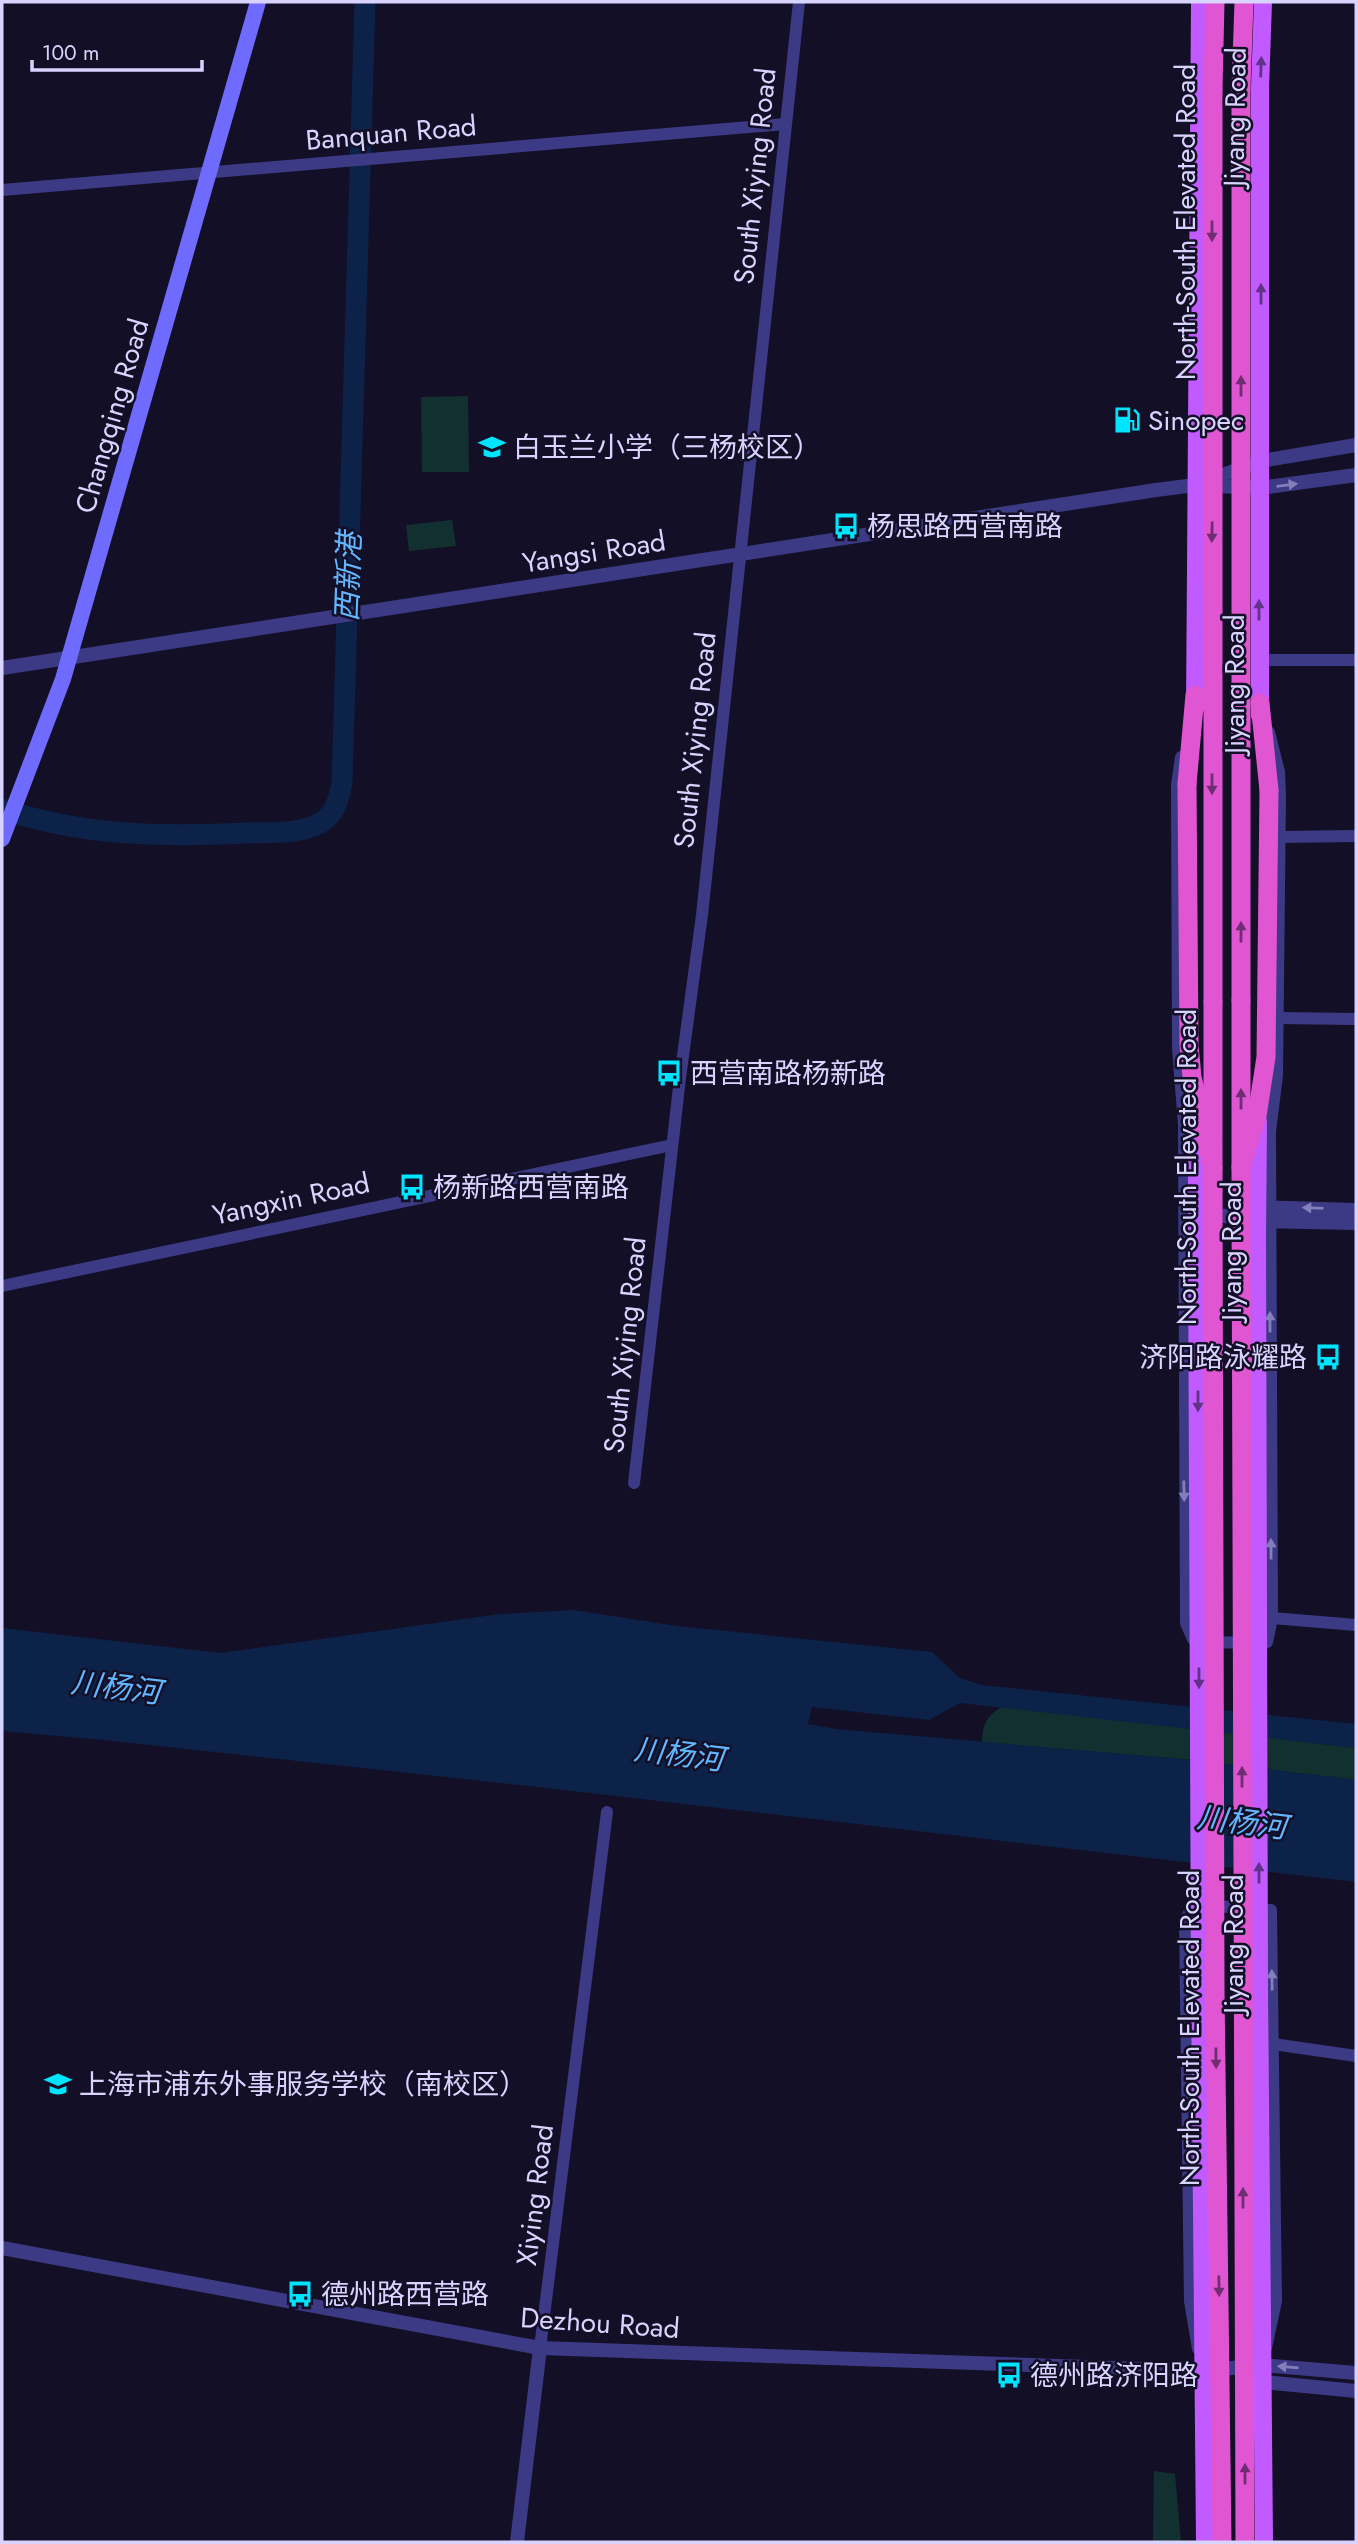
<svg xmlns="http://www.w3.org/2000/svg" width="1358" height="2544" font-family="Jost,'Noto Sans SC',sans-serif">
  <rect width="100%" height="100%" fill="#130f26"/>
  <g fill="#12302f">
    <path d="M468,396L469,472H422L421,397Z"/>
    <path d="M452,520L456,546L409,551L406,525Z"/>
    <path d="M1004,1706L1356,1748V1780L1193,1760L982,1742C982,1724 988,1714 1004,1706Z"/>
    <path d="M1154,2471L1175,2474L1181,2542H1153Z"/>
  </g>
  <path fill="#0c2248" d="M574,1610L677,1626L932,1652L960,1678L982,1685L1356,1724V1748L960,1703L929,1720L812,1707L808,1724L836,1729L1193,1760L1356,1780V1882L538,1787L103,1740L2,1731V1628L220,1653L500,1614Z"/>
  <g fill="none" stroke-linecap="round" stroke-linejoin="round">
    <path stroke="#0c2248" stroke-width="21" d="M2,809C83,836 161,837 246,833C269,832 298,835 320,823C335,815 339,799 342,783L365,2"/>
    <g stroke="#3d3a85" stroke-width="12">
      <path d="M2,190L785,124"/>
      <path d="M1259,660H1356"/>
      <path d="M1181,757L1177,785L1178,1049L1184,1124L1186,1623L1193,1639L1201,1642L1260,1643L1267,1642L1272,1618L1270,1132L1277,1075L1280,795L1279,772L1269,732"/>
      <path d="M1279,837L1356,836"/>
      <path d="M1277,1018L1356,1019"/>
      <path d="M2,1286L672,1145"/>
      <path d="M634,1483L680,1078L702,915L799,2"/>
      <path d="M1272,1618L1356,1625"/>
      <path d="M1273,2044L1356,2056"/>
      <path d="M540,2348L607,1812"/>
      <path d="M1198,2349L1190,2301L1185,1921L1191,1909L1203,1905L1271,1910L1276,2301L1266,2348"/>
    </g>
    <g stroke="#3d3a85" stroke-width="14">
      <path d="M1206,481L1261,461L1356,445"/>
      <path d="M2,668L1156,490L1195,485L1260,488L1356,475"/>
      <path d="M1249,1207L1356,1210"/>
      <path d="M1206,1213L1257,1221L1356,1223"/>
      <path d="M2,2248L540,2348L1203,2371L1261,2365L1356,2373"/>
      <path d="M1253,2381L1356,2391"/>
      <path d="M517,2542L540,2348"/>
    </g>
    <path stroke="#6f6bff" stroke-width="16" d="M2,839L63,679L258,2"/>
    <g stroke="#c25bff" stroke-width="18">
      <path d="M1195,709L1200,2"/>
      <path d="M1260,716V88L1263,2"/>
      <path d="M1197,1118V1235"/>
      <path d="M1257,1237L1258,1122"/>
      <path d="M1200,1989L1205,2542"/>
      <path d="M1259,1990L1264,2542"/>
    </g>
    <g stroke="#e055d1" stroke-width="19">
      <path d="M1241,88L1244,2"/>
      <path d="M1213,89L1215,2"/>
      <path d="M1260,703L1269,790"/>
      <path d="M1187,784L1195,695"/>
      <path d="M1213,1002V1191"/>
      <path d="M1241,1191V1000"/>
    </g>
    <g stroke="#c25bff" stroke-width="18">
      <path d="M1197,1235L1200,1989"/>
      <path d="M1257,1237L1259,1990"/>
    </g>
    <g stroke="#e055d1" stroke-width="19">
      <path d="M1213,89V1002"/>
      <path d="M1187,784L1189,1045L1192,1077L1213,1168"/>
      <path d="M1241,1000V88"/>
      <path d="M1241,1167L1257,1116L1266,1057L1269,790"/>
      <path d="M1213,1191L1215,1990L1222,2542"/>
      <path d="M1241,1191L1245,2542"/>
    </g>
  </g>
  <defs><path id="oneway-solid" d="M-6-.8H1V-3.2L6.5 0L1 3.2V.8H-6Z" transform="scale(1.75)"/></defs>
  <g fill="#623188">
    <use href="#oneway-solid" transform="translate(1261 67) rotate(-88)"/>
    <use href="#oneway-solid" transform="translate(1261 294) rotate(-90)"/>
    <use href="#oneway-solid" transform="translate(1259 610) rotate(-90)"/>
    <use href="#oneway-solid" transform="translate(1198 1401) rotate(90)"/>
    <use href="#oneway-solid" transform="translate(1199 1678) rotate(90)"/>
    <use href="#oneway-solid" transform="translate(1259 1873) rotate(-90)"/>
  </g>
  <g fill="#6f2e73">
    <use href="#oneway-solid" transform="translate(1212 231) rotate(90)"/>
    <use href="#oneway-solid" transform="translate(1241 386) rotate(-90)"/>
    <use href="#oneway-solid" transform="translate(1212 532) rotate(91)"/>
    <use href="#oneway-solid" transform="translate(1212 784) rotate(90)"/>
    <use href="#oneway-solid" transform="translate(1241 932) rotate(-90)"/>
    <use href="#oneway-solid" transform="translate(1241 1099) rotate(-90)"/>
    <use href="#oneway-solid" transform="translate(1242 1777) rotate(-90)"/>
    <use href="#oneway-solid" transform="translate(1216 2058) rotate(89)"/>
    <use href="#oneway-solid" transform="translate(1243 2198) rotate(-90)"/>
    <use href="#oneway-solid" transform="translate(1219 2286) rotate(89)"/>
    <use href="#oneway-solid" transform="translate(1245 2474) rotate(-90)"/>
  </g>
  <g fill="#837fbc">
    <use href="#oneway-solid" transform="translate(1287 485) rotate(-7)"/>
    <use href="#oneway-solid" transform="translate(1313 1208) rotate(-178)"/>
    <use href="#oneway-solid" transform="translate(1270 1322) rotate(-90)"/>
    <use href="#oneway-solid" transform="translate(1184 1491) rotate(89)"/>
    <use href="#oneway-solid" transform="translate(1271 1549) rotate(-90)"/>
    <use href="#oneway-solid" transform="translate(1272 1980) rotate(-91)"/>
    <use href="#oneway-solid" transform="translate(1288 2367) rotate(-175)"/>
  </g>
  <defs>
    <g id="fuel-bare" transform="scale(2.1)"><path d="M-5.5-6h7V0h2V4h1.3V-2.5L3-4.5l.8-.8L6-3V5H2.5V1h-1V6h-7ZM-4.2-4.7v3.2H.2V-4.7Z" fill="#00e5ff" stroke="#130f26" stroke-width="2.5" paint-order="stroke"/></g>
    <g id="school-bare" transform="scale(2.1)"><path d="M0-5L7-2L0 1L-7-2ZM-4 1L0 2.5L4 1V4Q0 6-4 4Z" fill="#00e5ff" stroke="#130f26" stroke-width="2.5" paint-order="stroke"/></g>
    <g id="bus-bare" transform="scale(2.1)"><path d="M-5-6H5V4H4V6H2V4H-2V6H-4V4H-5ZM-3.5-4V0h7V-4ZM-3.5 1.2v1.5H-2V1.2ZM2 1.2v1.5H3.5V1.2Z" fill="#00e5ff" stroke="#130f26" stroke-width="2.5" paint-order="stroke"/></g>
  </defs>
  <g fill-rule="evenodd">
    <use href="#fuel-bare" x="1127" y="420"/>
    <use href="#school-bare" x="492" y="447"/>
    <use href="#bus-bare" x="846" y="526"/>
    <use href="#bus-bare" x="669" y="1073"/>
    <use href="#bus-bare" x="412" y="1187"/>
    <use href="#bus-bare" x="1328" y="1357"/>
    <use href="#school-bare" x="58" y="2084"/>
    <use href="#bus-bare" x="300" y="2294"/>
    <use href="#bus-bare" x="1009" y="2375"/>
  </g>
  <g text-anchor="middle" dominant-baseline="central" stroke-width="5" stroke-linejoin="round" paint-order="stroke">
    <g font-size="28" fill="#d9d4ff" stroke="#130f26">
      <text transform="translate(1235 117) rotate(-89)">Jiyang Road</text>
      <text transform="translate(391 133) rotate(-5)">Banquan Road</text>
      <text transform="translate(755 176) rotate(-84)">South Xiying Road</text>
      <text transform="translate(1185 222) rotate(-90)">North-South Elevated Road</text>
      <text transform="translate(112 416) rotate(-74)">Changqing Road</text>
      <text transform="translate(594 552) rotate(-9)">Yangsi Road</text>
      <text transform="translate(1234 684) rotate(-90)">Jiyang Road</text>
      <text transform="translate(695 740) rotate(-84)">South Xiying Road</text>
      <text transform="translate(1186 1167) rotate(-90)">North-South Elevated Road</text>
      <text transform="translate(291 1199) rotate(-12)">Yangxin Road</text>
      <text transform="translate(1231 1251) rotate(-90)">Jiyang Road</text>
      <text transform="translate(625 1345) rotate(-84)">South Xiying Road</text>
      <text transform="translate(1233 1944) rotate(-90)">Jiyang Road</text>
      <text transform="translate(1189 2028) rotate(-90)">North-South Elevated Road</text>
      <text transform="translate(535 2195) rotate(-83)">Xiying Road</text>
      <text transform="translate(600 2323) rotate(4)">Dezhou Road</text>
    </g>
    <g font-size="28" fill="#d9d4ff" stroke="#130f26" text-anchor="start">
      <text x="1148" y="420">Sinopec</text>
      <text x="513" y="447">白玉兰小学（三杨校区）</text>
      <text x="867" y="526">杨思路西营南路</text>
      <text x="690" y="1073">西营南路杨新路</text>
      <text x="433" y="1187">杨新路西营南路</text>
      <text x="1307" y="1357" text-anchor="end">济阳路泳耀路</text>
      <text x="79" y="2084">上海市浦东外事服务学校（南校区）</text>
      <text x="321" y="2294">德州路西营路</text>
      <text x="1030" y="2375">德州路济阳路</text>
    </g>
    <g font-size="30" font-style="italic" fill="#62b6ff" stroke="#130f26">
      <text transform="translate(348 577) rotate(-88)">西新港</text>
      <text transform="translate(116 1687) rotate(7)">川杨河</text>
      <text transform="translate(679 1754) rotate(7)">川杨河</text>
      <text transform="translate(1242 1822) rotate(7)">川杨河</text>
    </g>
  </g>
  <rect width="1358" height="2544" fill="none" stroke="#d9d4ff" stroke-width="7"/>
  <path d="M32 60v10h170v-10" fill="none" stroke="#d9d4ff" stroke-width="3.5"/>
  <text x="42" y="60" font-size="21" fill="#d9d4ff" stroke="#130f26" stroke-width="5" paint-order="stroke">100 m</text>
</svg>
